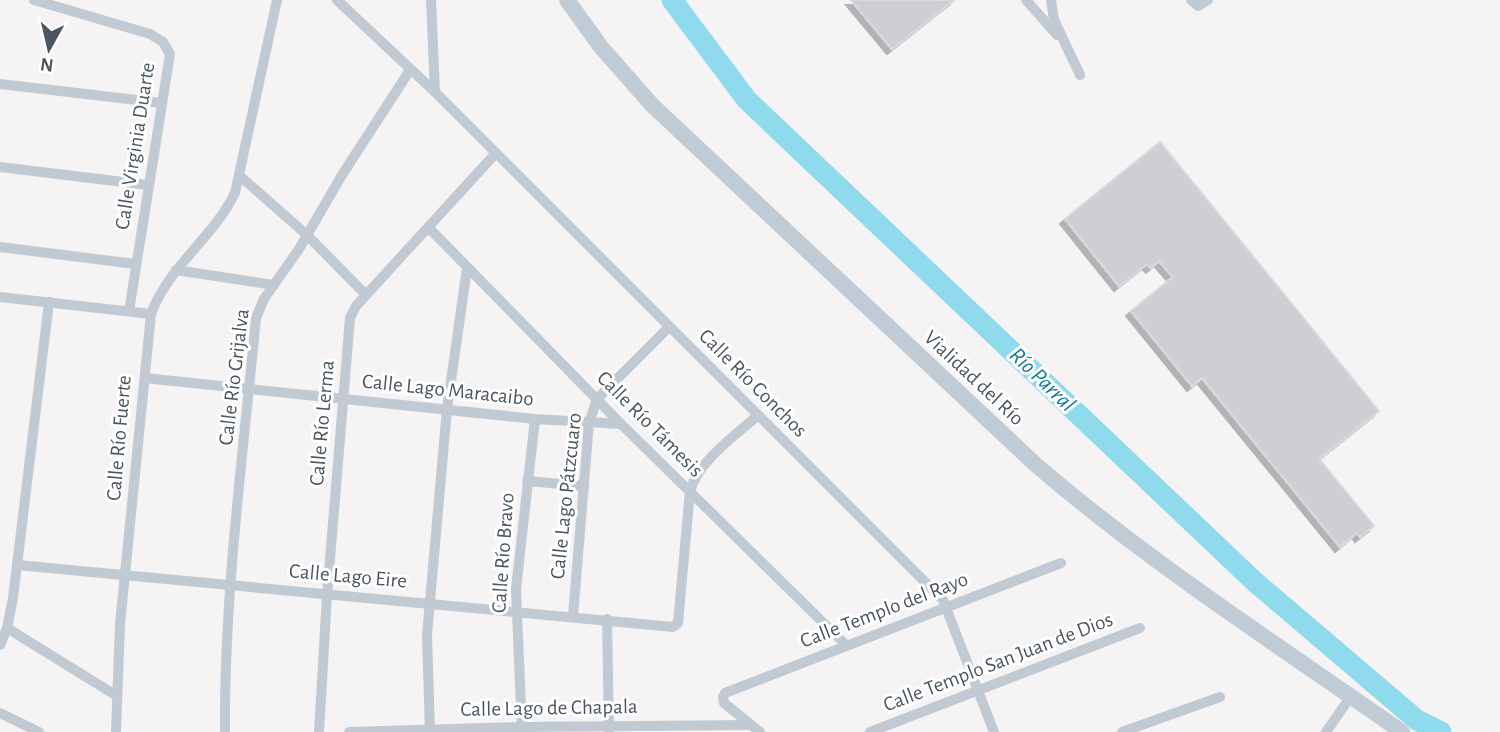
<svg xmlns="http://www.w3.org/2000/svg" width="1500" height="732" font-family="'Alegreya Sans',sans-serif">
  <defs>
    <filter id="shadow"><feDropShadow dx="-5" dy="5" stdDeviation="0" flood-color="#0004"/></filter>
  </defs>
  <rect width="100%" height="100%" fill="#f5f3f3"/>
  <g fill="none" stroke-linecap="round" stroke-linejoin="round">
    <path stroke="#90daee" stroke-width="21" d="M672,0L747,100L1255,582L1417,720L1441,732"/>
  </g>
  <g fill="#cdcfd5" stroke="#d7d9de" stroke-width="2" filter="url(#shadow)">
    <path d="M851,0H954L892,49Z"/>
    <path d="M1160,142L1379,411L1319,459L1374,526L1360,537L1357,533L1340,547L1202,378L1192,386L1131,311L1173,277L1159,261L1151,268L1147,264L1119,286L1065,219Z"/>
  </g>
  <g fill="none" stroke-linecap="round" stroke-linejoin="round">
    <g stroke="#c1cad2" stroke-width="10">
      <path d="M34,0L150,34L163,42L170,54L129,311"/>
      <path d="M337,0L435,92L943,600L994,732"/>
      <path d="M431,0L435,92"/>
      <path d="M1026,0L1057,35"/>
      <path d="M1051,0L1054,20L1080,75"/>
      <path d="M1191,0L1198,6L1208,0"/>
      <path d="M0,84L162,103"/>
      <path d="M0,167L148,185"/>
      <path d="M240,176L307,235L366,295"/>
      <path d="M429,228L621,424L846,645"/>
      <path d="M0,247L135,264"/>
      <path d="M176,270L274,285"/>
      <path d="M0,297L151,314"/>
      <path d="M145,378L535,419L621,424"/>
      <path d="M527,481L584,486"/>
      <path d="M17,565L673,627L678,623L690,491C700,459 734,437 758,415"/>
      <path d="M573,616L589,423L597,399L669,327"/>
      <path d="M607,619L609,732"/>
      <path d="M7,628L117,696"/>
      <path d="M0,645L7,628L13,598L49,302"/>
      <path d="M0,713L39,732"/>
      <path d="M116,732L120,624L151,314C168,267 213,238 235,193L277,0"/>
      <path d="M225,732C224,595 243,455 256,318L264,299L299,249L342,175L410,70"/>
      <path d="M319,732L327,595L350,318L356,306L496,153"/>
      <path d="M349,732L522,727L750,725"/>
      <path d="M430,732L427,635L447,409L467,268"/>
      <path d="M522,732L516,589L535,419"/>
      <path d="M760,732L724,703L723,697L725,693L1061,563"/>
      <path d="M870,732L1140,628"/>
      <path d="M1122,732L1220,697"/>
      <path d="M1326,732L1351,696"/>
    </g>
    <path stroke="#c1cbd6" stroke-width="16" d="M567,0L601,47L652,105L1035,464C1150,563 1278,645 1402,732"/>
  </g>
  <g text-anchor="middle" dominant-baseline="central" stroke-width="6" stroke-linejoin="round" paint-order="stroke">
    <g font-size="21" fill="#4a5661" stroke="#fff">
      <text transform="translate(135 146) rotate(-81)">Calle Virginia Duarte</text>
      <text transform="translate(234 377) rotate(-83)">Calle Río Grijalva</text>
      <text transform="translate(974 378) rotate(43)">Vialidad del Río</text>
      <text transform="translate(753 383) rotate(45)">Calle Río Conchos</text>
      <text transform="translate(448 390) rotate(6)">Calle Lago Maracaibo</text>
      <text transform="translate(322 423) rotate(-85)">Calle Río Lerma</text>
      <text transform="translate(650 424) rotate(45)">Calle Río Támesis</text>
      <text transform="translate(119 438) rotate(-85)">Calle Río Fuerte</text>
      <text transform="translate(566 496) rotate(-84)">Calle Lago Pátzcuaro</text>
      <text transform="translate(503 553) rotate(-86)">Calle Río Bravo</text>
      <text transform="translate(348 576) rotate(5)">Calle Lago Eire</text>
      <text transform="translate(884 610) rotate(-21)">Calle Templo del Rayo</text>
      <text transform="translate(998 662) rotate(-21)">Calle Templo San Juan de Dios</text>
      <text transform="translate(549 708) rotate(-1)">Calle Lago de Chapala</text>
    </g>
    <g font-size="23" font-style="italic" fill="#0c7c9b" stroke="#fff">
      <text transform="translate(1042 380) rotate(44)">Río Parral</text>
    </g>
  </g>
  <g transform="translate(49 49) rotate(188)" stroke="#ffffff" stroke-width="5" paint-order="stroke">
  <path d="M0-5L12 26L0 18L-12 26Z" fill="#4a5661"/>
  <text y="-10" font-size="19" font-weight="bold" text-anchor="middle" fill="#4a5661">N</text>
  </g>
</svg>
